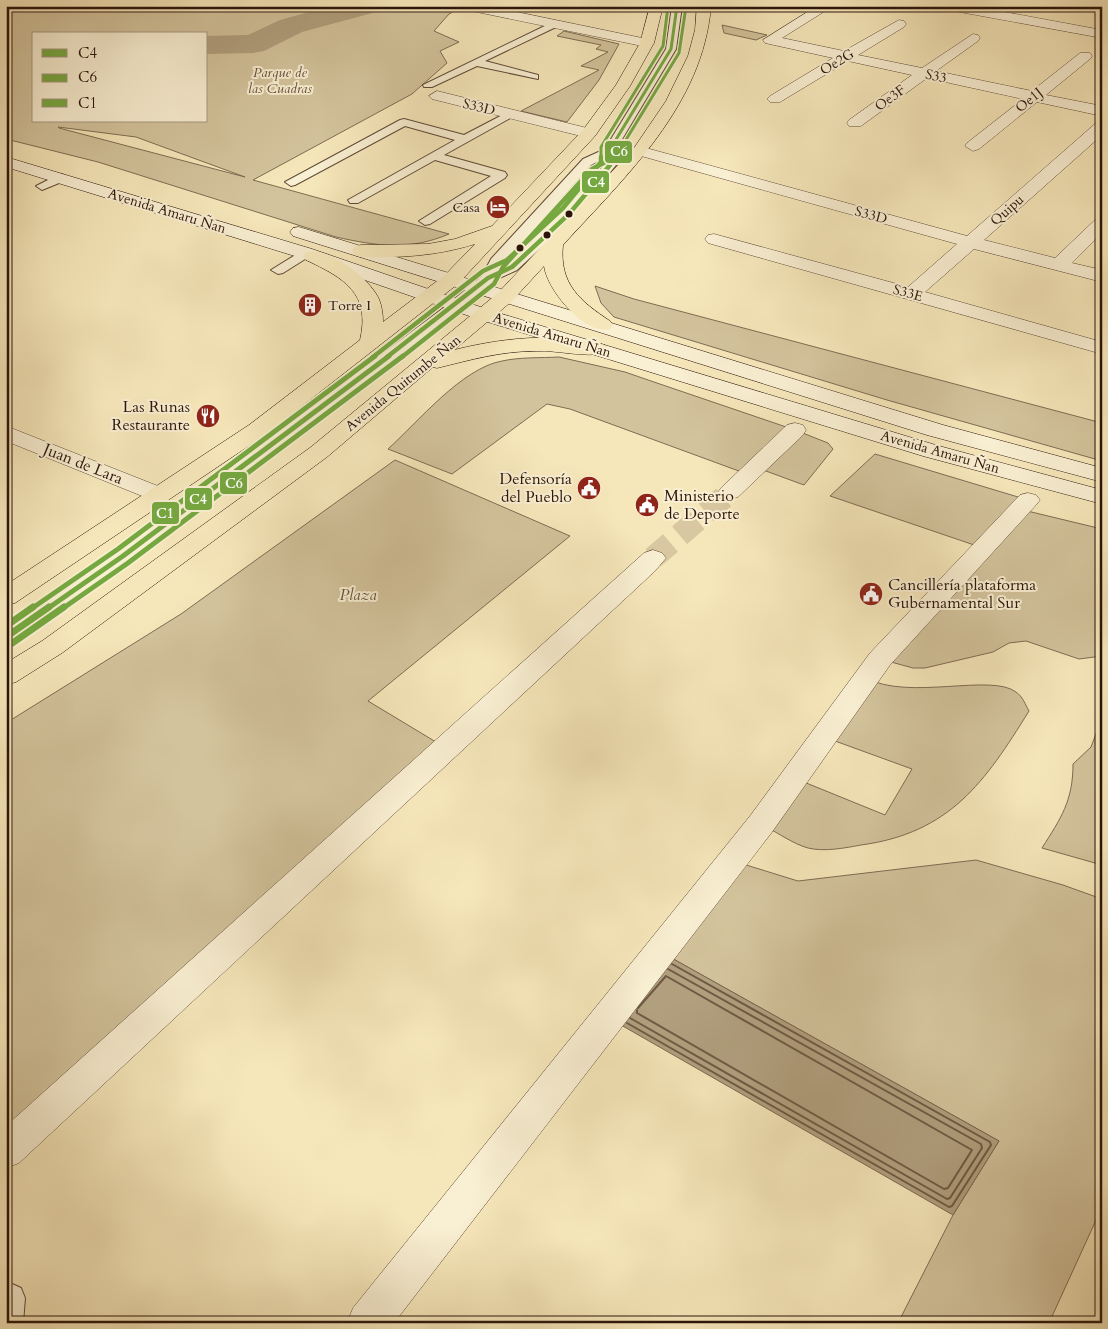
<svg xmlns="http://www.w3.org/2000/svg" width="1108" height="1329" font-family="Cardo,serif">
  <rect width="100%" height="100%" fill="#f6e7ba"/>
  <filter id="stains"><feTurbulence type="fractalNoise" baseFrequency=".004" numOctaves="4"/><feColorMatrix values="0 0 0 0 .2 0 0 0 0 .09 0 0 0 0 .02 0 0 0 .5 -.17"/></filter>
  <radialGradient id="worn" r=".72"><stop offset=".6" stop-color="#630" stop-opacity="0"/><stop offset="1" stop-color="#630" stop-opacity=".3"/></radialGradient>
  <g fill="#d3c39c" stroke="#7f6c53" fill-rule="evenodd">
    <path d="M6,6H464L449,14L434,31L459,42L440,51L447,63L412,94L253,180L449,234C409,251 377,246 336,237L98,162L6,139ZM34,34H206V121H34ZM58,127L136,137L245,177L59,128Z"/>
    <path d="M722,25L767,35L756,40L724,33Z"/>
    <path d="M564,31L619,44L599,80L567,122L521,111L599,70L581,66L608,52L596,49L601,45L557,36Z"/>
    <path d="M595,286L634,299L1102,423V461L887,400L614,317L601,303Z"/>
    <path d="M559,357L625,372L654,382L795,430L828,443L833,449L804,485L755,467L747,474L570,409L547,404L452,474L388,449C418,422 462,368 502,361C520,357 540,358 559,357Z"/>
    <path d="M875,454L1028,500L1019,509L1102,529V656L1079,659L1026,641L1009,643L993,652L925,668H913L880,659L983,548L830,496Z"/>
    <path d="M395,460L570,536L368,701L436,742L6,1145V723L181,614Z"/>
    <path d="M866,678C909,701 991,673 1016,692C1023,697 1025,704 1029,711C985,782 950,833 861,845C845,848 824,852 808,848C793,844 775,831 761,824L794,778L885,815L912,769L824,737Z"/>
    <path d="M1102,718V865L1042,848C1061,818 1073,801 1073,764L1091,747Z"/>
    <path d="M730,860L798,881L976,860L1063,885L1102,899V1207L1049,1323H898L953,1215L999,1141L659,951Z"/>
  </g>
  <path fill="#b19f7e" stroke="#7b6750" d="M659,951L999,1141L953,1215L607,1017Z"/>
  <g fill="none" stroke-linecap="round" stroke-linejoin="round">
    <g stroke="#6e5a44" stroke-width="2">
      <path d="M637,1010V1013L944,1189L948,1188L972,1150L666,976L638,1008"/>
      <path d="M630,1018L947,1199L950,1198L982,1148L981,1144L668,969"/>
      <path d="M627,1023L949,1207L952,1206L991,1145L990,1142L672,964"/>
    </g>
    <path fill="#b19f7e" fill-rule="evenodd" d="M331,6H380L376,12L302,32L264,51L253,53L206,54V36L248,35L280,20Z"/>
    <path stroke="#d8c7a0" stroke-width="23" stroke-dasharray="23 12" stroke-linecap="butt" d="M653,558L730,492"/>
    <g stroke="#5e4936" stroke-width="2">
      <g id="lane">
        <path d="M672,6H682L676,49L615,151L616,165L574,217L517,270L493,281L452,315L129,560L13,641L6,643V628L117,552L442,309L482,276L491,259L583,159L605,149L666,49ZM604,158V165L564,211L507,264L500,267L591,165Z"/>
        <path d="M553,22L558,25L556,27L485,61L538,75V79L477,66L432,87H424L423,85Z"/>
        <path d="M510,111L516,114L514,116L444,155L505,172L507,175L505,178L430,224L425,225L419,221L491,176L435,160L358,203H350L348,200L455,140L405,126L295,185L291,186L285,182L400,120L404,119L464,135Z"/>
        <path d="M60,174L64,175L66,178L64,181L42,190L36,186Z"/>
        <path d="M305,249L312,253L310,256L283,273L278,274L271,270Z"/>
        <path d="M10,1283L21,1288L25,1298L23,1323H6V1285Z"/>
      </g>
    </g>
    <g stroke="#5e4936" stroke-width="1">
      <g id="street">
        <path d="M488,6L647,39L654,43L647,47L472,11L465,7Z"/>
        <path d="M817,6H833L782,38L844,51L899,20L904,21L906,24L904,27L858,55L922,68L973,34L978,35L980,38L978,41L936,71L1032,91L1080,53H1090L1092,56L1090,59L1046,95L1102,106V116L1037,102L979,149L973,151L965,146L967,143L1023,99L927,78L861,126H849L847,123L849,120L912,75L848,61L780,102H770L767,99L770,96L833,58L765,43L763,40Z"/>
        <path d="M943,6H972L1102,30V38L949,10Z"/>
        <path d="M437,91L595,130L597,133L589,138L432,99L429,96Z"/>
        <path d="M1102,121V135L984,240L1055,258L1096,219L1102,218V233L1072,263L1102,270V282L974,249L925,292L1102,342V354L708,243L705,239L708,235L714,234L908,287L957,244L634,154L632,151L634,148H646L967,236L1096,123Z"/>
        <path d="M795,423L803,425L806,430L803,435L738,497L730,499L722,497L718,492L722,487L787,425Z"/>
        <path d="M6,426L168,490L172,495L168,500L160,502L152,500L6,441Z"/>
        <path d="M1028,493L1036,495L1040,500L1036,505L890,665L772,832L394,1323H347L353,1308L750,816L870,653L1020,495Z"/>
        <path d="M653,550L662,553L666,558L655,571L19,1163L6,1168V1126L644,553Z"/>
      </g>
    </g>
    <g stroke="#2b140a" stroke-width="1">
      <g id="secondary">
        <path d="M6,157L312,249L492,311L939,446L1102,490V504L923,456L478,319L298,257L6,167Z"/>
        <path d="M299,227L943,425L1102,468V482L927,435L293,236L290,232L293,228Z"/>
      </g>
    </g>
    <g stroke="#2b140a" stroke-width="1">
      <g id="primary">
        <path d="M650,6H663L654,43L630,86L595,136L459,283L265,435L15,603L6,605V585L249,425L360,340C371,293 344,278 306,260L304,256L306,252C329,246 370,279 379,299C382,307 383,314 383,322L445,275L475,244C437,256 400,258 361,257L354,255L352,251L354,247L361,245L428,244L455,239L492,226L583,130L616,85L640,43Z"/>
        <path d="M697,6H711C703,105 626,176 563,245C559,284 580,301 610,321L613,325L610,329C585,336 547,290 544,266L512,301L454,350C502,338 556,332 605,345L608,349L605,353C586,358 557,350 536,351C501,351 470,360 437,368L433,367L327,457L62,653L16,682L6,685V663L42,641L311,447L498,293L634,148L666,101L688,56L695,30Z"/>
      </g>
    </g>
    <use href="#lane" fill="#f9efd2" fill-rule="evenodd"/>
    <use href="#street" fill="#f9efd2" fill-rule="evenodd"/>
    <use href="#secondary" fill="#f9efd2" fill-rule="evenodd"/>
    <use href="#primary" fill="#f6e7ba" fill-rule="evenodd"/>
    <g stroke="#f9efd2" stroke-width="5">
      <path id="bus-1-far3" d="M609,158V151L671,49L677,6"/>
    </g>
    <g stroke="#f9efd2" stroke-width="7">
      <path id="bus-1-far2" d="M387,357L488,278L512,267L569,214L610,165L609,157"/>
    </g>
    <g stroke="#f9efd2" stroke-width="8">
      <path id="bus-1-far1" d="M47,609L123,556L389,356"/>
    </g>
    <g stroke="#f9efd2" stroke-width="11">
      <path id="bus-1" d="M6,637L49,607"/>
    </g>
    <g stroke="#f9efd2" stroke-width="5">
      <path id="bus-2-far3" d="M612,158L616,156L679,53L686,7"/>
    </g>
    <g stroke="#f9efd2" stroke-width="7">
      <path id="bus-2-far2" d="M402,357L494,284L503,267L592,169L615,157"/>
    </g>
    <g stroke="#f9efd2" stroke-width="8">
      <path id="bus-2-far1" d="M62,609L128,563L403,356"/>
    </g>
    <g stroke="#f9efd2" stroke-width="11">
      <path id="bus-2" d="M11,644L64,607"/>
    </g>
    <g stroke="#f9efd2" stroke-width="5">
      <path id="bus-3-far3" d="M601,158V147L663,46L668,6"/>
    </g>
    <g stroke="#f9efd2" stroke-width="7">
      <path id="bus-3-far2" d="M373,357L483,271L507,260L563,208L601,162V157"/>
    </g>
    <g stroke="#f9efd2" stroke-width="8">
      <path id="bus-3-far1" d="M31,609L118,549L375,356"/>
    </g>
    <g stroke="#f9efd2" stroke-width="11">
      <path id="bus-3" d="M6,626L33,607"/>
    </g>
    <use href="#bus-1-far3" stroke="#76a840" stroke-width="3"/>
    <use href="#bus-1-far2" stroke="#76a840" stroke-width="4.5"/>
    <use href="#bus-1-far1" stroke="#76a840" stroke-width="5"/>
    <use href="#bus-1" stroke="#76a840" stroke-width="7"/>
    <use href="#bus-2-far3" stroke="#76a840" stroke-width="3"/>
    <use href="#bus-2-far2" stroke="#76a840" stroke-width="4.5"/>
    <use href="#bus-2-far1" stroke="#76a840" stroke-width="5"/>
    <use href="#bus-2" stroke="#76a840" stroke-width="7"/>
    <use href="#bus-3-far3" stroke="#76a840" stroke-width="3"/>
    <use href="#bus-3-far2" stroke="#76a840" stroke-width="4.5"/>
    <use href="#bus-3-far1" stroke="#76a840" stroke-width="5"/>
    <use href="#bus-3" stroke="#76a840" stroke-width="7"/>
  </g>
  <defs>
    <g id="hotel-disc" transform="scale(1.25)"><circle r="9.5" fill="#8f2418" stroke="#f9efd2"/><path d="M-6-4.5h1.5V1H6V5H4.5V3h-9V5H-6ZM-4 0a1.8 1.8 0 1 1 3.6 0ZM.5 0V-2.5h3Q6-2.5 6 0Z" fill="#fff"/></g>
    <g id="building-disc" transform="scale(1.25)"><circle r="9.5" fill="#8f2418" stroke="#f9efd2"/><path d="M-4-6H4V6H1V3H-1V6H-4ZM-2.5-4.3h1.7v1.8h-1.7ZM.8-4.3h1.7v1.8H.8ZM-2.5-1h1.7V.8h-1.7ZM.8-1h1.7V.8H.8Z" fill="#fff"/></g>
    <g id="restaurant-disc" transform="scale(1.25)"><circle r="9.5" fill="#8f2418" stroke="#f9efd2"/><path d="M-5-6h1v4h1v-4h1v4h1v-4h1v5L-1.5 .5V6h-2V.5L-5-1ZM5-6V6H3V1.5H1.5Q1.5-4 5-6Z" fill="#fff"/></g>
    <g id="civic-disc" transform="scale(1.25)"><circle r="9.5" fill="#8f2418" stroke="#f9efd2"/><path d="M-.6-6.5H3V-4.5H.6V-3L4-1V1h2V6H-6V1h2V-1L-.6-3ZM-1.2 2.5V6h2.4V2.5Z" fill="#fff"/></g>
  </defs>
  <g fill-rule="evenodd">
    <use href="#hotel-disc" x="498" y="207"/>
    <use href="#building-disc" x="310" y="305"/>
    <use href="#restaurant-disc" x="208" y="416"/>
    <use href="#civic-disc" x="589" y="488"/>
    <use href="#civic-disc" x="647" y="505"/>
    <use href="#civic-disc" x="871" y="594"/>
  </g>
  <g fill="#2b140a" stroke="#f9efd2" stroke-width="2">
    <circle cx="569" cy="214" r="4.5"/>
    <circle cx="547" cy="235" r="4.5"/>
    <circle cx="520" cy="248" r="4.5"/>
  </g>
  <g text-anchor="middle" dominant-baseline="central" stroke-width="4" stroke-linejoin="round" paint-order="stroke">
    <g font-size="14" fill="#2b140a" stroke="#f9efd2">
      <text transform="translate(837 62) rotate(-31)">Oe2G</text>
      <text transform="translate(936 76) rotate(12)">S33</text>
      <text transform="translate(890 98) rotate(-36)">Oe3F</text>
      <text transform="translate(1029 100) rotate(-39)">Oe1J</text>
      <text transform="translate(479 107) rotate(14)">S33D</text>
      <text transform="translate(1007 210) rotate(-41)">Quipu</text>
      <text transform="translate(167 211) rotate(17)">Avenida Amaru Ñan</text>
      <text transform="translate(871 215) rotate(15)">S33D</text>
      <text transform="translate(908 293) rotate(16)">S33E</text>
      <text transform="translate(552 335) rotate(17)">Avenida Amaru Ñan</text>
      <text transform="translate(403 383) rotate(-39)">Avenida Quitumbe Ñan</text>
      <text transform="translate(940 452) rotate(16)">Avenida Amaru Ñan</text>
    </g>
    <g font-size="14" font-style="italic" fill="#66513d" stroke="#f9efd2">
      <text x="280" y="72">Parque de<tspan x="280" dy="16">las Cuadras</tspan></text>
    </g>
    <g font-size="14" fill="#2b140a" stroke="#f9efd2" text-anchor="end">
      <text x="480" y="207">Casa</text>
      <text x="328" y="305" text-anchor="start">Torre I</text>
    </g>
    <g font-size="16" fill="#2b140a" stroke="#f9efd2" text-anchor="end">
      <text x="190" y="407">Las Runas<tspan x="190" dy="18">Restaurante</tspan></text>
      <text x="572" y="479">Defensoría<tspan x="572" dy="18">del Pueblo</tspan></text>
      <text x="664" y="496" text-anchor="start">Ministerio<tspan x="664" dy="18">de Deporte</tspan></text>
      <text x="888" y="585" text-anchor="start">Cancillería plataforma<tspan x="888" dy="18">Gubernamental Sur</tspan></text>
    </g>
    <g font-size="16" fill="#2b140a" stroke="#f9efd2">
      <text transform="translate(83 464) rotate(22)">Juan de Lara</text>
    </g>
    <g font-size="16" font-style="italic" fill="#66513d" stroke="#f9efd2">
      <text x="358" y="595">Plaza</text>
    </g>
  </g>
  <g stroke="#f9efd2" stroke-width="2">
    <rect x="604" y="140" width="29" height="24" rx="5" fill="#76a840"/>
    <rect x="581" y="170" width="29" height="24" rx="5" fill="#76a840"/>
    <rect x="219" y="471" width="29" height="24" rx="5" fill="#76a840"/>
    <rect x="184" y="487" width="29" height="24" rx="5" fill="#76a840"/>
    <rect x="151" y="501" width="29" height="24" rx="5" fill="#76a840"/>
  </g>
  <g font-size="14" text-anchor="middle" font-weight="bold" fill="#fff">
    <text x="619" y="156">C6</text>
    <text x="596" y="187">C4</text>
    <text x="234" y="488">C6</text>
    <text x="198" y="504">C4</text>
    <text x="165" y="518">C1</text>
  </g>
  <rect width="1108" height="1329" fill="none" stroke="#f6e7ba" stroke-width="25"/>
  <rect x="8" y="8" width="1093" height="1314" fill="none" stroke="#2b140a" stroke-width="2.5"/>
  <rect x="12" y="12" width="1083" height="1304" fill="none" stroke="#2b140a"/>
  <rect x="32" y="32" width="175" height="90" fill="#f9efd2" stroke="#a79782"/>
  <rect x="42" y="49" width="25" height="8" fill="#76a840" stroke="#a79782"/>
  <text x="78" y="58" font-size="15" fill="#2b140a">C4</text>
  <rect x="42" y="74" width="25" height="8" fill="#76a840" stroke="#a79782"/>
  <text x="78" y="82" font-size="15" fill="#2b140a">C6</text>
  <rect x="42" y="99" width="25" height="8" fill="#76a840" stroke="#a79782"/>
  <text x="78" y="108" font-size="15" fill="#2b140a">C1</text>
  <rect width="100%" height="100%" filter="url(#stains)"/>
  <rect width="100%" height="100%" fill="url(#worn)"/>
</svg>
